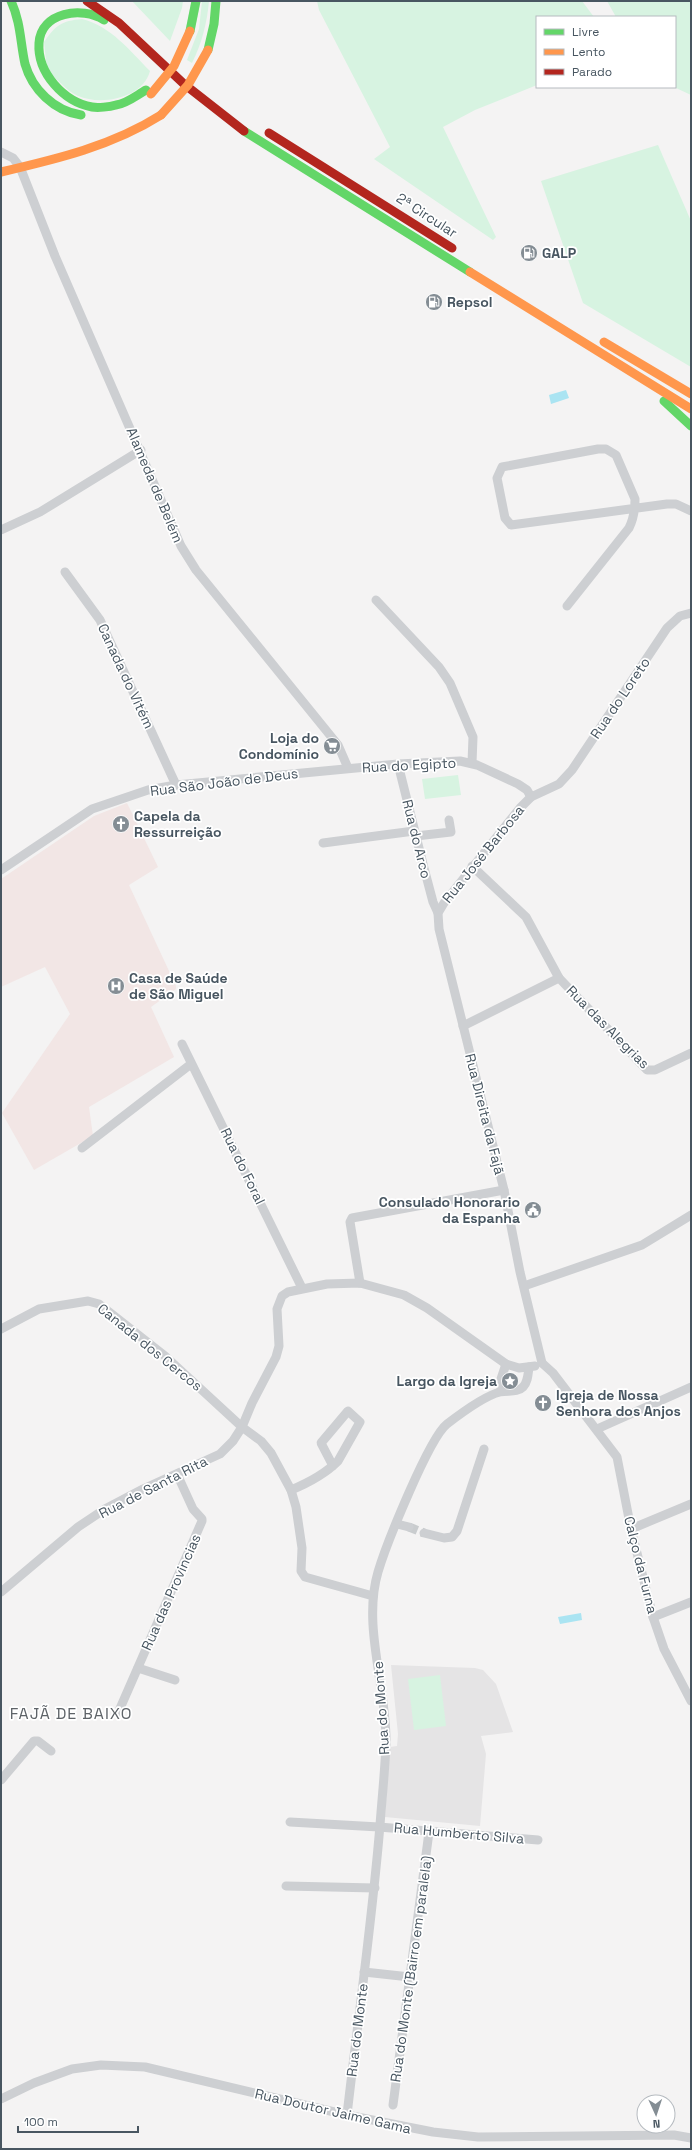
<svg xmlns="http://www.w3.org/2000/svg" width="692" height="2150" font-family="'Space Grotesk',sans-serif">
  <rect width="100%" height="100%" fill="#f4f3f3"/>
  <path fill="#e5e4e5" d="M391,1665L475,1668L483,1670L496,1684L513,1732L481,1736L486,1754L480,1826L385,1817L390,1747L397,1746L398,1734Z"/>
  <path fill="#f2e6e5" d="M127,803L158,867L129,885L176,986V989L151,1007L174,1057L89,1107L93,1136L34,1170L2,1113L70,1014L45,967L1,987V879L94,816Z"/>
  <g fill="#d7f3e1">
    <path d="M132,1H183L182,8L170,41Z"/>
    <path d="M202,1H209C207,23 202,43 192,63L187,60L199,29Z"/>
    <path d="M317,1H582L594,17H537V85L475,110L443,127L496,237L493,240L374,159L390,147L319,10Z"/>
    <path d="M607,1H691V95L676,88L669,87H675V17H616Z"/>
    <path d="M82,19C111,26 130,51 150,71C143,98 102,106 78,96C68,92 56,78 47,70L44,42C56,25 61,21 82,19Z"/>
    <path d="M658,145L691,221V367L583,303L541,181Z"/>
    <path d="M458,775L461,795L425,799L422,779Z"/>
    <path d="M440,1675L446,1726L414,1730L408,1679Z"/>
  </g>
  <g fill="#aae4f2">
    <path d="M566,390L569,398L551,404L549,395Z"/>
    <path d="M581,1613L582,1620L560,1624L558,1617Z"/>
  </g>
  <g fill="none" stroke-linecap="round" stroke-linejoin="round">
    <path stroke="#c9ccce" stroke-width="9" stroke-dasharray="9 4.5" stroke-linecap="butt" d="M409,1527L424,1533"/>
    <g stroke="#cdcfd2" stroke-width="9">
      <path d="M1,152L13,158L20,167L55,256L181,546L196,570L338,745L348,768"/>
      <path d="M1,530L40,512L141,450"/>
      <path d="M65,572L100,620L176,785"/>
      <path d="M376,600L439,667L450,683L473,737L472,763"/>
      <path d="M567,606L629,528C634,518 635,510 635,499L616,455L606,449H598L502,467L497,478L505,518L511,525L667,504H676L691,511"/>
      <path d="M398,764L424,868L433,902L438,913"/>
      <path d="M416,836L451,832L449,820"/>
      <path d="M323,843L414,831"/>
      <path d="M472,866L526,917L559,978"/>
      <path d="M1,870L92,809L148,790L176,785L398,764L460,761L477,765L518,784L527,790L531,797"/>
      <path d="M463,1026L559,978L647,1070H655L691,1053"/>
      <path d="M182,1044L302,1288"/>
      <path d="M82,1148L191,1064"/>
      <path d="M360,1283L350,1222L352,1218L504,1190"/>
      <path d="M524,1286L642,1245L691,1215"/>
      <path d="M1,1329L39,1309L88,1301L99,1304L165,1356L242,1427L261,1441L271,1453L291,1490L296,1507L302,1548L301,1571L305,1577L373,1596"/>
      <path d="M542,1363L520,1272L504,1190L439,929L438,913L444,903L520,808L531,797L559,784L572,770L667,628L680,616L691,613"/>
      <path d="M542,1363L553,1373L617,1457L631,1529L653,1617L664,1649L691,1701"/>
      <path d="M501,1391V1379L506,1364"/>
      <path d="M597,1429L691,1387"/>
      <path d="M291,1490C308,1483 325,1474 338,1461L360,1422L348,1411L321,1443L333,1466"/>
      <path d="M397,1524L409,1527"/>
      <path d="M631,1529L691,1504"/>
      <path d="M424,1533L444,1538L452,1537L457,1531L484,1449"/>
      <path d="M1,1592L78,1527L105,1509L143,1489L220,1454L233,1441L242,1427L252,1403L276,1357L279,1346L277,1309L282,1296L288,1292L327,1284L360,1283L404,1295L427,1308L506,1364L519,1368L535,1366"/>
      <path d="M653,1617L691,1602"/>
      <path d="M138,1668L175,1680"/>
      <path d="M118,1713L202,1521V1519L193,1509L177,1474"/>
      <path d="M1,1780L34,1741H38L51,1751"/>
      <path d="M290,1822L379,1827L538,1840"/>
      <path d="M286,1886L375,1888"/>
      <path d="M364,1972L410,1977"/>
      <path d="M1,2099L34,2083L72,2069L101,2065L145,2067L347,2115L433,2132L478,2137L674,2135L691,2138"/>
      <path d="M393,2105L429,1832"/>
      <path d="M347,2115C358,2019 372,1922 380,1825C382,1798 385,1771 386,1743C387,1688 362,1626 378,1572C386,1545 429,1438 447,1424C460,1414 484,1396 500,1392C508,1390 517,1393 523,1387C528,1382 528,1374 529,1367"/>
    </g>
    <g stroke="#63d668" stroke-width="9">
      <path d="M11,1C21,23 20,41 25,64C32,89 54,111 81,115"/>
      <path d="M104,20C82,6 41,12 39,43C37,73 64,102 92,107C98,108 109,107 116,105C126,104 137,95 146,90"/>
      <path d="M190,31L196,1"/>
      <path d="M208,50L214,24L216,1"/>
      <path d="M244,131L470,272"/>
      <path d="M664,401L691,426"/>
    </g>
    <g stroke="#ff974d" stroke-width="9">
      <path d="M1,172C57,159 112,146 161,115"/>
      <path d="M470,272L691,409"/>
      <path d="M604,342L691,394"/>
    </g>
    <g stroke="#b3261e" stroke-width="9">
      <path d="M87,1L119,23L184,84L244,131"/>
      <path d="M269,133L452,248"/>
    </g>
    <g stroke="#ff974d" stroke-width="9">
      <path d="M151,94L174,66L190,31"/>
      <path d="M161,115L188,85L208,50"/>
    </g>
  </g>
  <defs>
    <g id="fuel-disc" transform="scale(0.9)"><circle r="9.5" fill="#848d94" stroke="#fff"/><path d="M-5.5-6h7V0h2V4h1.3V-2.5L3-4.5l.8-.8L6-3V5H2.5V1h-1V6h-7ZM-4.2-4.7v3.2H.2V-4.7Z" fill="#fff"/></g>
    <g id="supermarket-disc" transform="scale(0.9)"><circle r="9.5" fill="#848d94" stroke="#fff"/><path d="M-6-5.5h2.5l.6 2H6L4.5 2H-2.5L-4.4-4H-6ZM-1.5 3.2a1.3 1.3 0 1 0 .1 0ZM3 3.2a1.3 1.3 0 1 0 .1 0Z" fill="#fff"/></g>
    <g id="church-disc" transform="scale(0.9)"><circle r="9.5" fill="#848d94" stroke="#fff"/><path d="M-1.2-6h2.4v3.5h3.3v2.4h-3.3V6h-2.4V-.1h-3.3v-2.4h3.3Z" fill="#fff"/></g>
    <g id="hospital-disc" transform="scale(0.9)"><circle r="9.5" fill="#848d94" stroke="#fff"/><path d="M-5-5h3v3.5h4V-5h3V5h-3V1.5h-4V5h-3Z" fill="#fff"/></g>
    <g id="civic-disc" transform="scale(0.9)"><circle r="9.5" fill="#848d94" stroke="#fff"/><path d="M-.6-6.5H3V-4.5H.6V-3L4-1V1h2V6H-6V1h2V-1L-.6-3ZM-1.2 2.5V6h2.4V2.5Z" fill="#fff"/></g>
    <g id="sight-disc" transform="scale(0.9)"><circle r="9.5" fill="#848d94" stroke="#fff"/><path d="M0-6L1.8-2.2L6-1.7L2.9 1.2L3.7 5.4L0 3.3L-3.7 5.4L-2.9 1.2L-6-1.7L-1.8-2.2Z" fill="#fff"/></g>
  </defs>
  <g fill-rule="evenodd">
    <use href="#fuel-disc" x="529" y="253"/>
    <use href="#fuel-disc" x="434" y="302"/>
    <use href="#supermarket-disc" x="332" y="746"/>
    <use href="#church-disc" x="121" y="824"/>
    <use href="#hospital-disc" x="116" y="986"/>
    <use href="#civic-disc" x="533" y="1210"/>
    <use href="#sight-disc" x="510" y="1381"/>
    <use href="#church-disc" x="543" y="1403"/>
  </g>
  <g text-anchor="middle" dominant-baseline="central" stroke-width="3.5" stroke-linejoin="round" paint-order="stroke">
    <g font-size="14" fill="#485661" stroke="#fff">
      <text transform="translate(427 215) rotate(33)">2ª Circular</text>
      <text transform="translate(155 485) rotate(67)">Alameda de Belém</text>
      <text transform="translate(126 676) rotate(65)">Canada do Vitém</text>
      <text transform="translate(620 698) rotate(-56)">Rua do Loreto</text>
      <text transform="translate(409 765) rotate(-3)">Rua do Egipto</text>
      <text transform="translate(224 782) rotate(-7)">Rua São João de Deus</text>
      <text transform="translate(417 839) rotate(76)">Rua do Arco</text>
      <text transform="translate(483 854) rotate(-51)">Rua José Barbosa</text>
      <text transform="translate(608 1027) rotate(45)">Rua das Alegrias</text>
      <text transform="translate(485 1114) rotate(76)">Rua Direita da Fajã</text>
      <text transform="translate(243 1166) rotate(64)">Rua do Foral</text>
      <text transform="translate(150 1347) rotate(39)">Canada dos Cercos</text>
      <text transform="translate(153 1487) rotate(-27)">Rua de Santa Rita</text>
      <text transform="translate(641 1565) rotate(76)">Calço da Furna</text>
      <text transform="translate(171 1592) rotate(-66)">Rua das Provincias</text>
      <text transform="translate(381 1708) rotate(-94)">Rua do Monte</text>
      <text transform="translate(459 1833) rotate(5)">Rua Humberto Silva</text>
      <text transform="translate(411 1969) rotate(-82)">Rua do Monte (Bairro em paralela)</text>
      <text transform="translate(357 2030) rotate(-83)">Rua do Monte</text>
      <text transform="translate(333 2111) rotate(13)">Rua Doutor Jaime Gama</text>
    </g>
    <g font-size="14" font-weight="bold" fill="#485661" stroke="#fff" text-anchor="start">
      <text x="542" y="253">GALP</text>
      <text x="447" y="302">Repsol</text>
      <text x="319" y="738" text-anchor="end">Loja do<tspan x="319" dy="16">Condomínio</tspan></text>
      <text x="134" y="816">Capela da<tspan x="134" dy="16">Ressurreição</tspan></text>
      <text x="129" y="978">Casa de Saúde<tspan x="129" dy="16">de São Miguel</tspan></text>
      <text x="520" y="1202" text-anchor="end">Consulado Honorario<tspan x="520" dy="16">da Espanha</tspan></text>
      <text x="497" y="1381" text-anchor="end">Largo da Igreja</text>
      <text x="556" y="1395">Igreja de Nossa<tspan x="556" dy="16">Senhora dos Anjos</tspan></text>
    </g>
    <g font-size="16" letter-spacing="1" fill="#5e6368" stroke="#fff">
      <text x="71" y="1713">FAJÃ DE BAIXO</text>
    </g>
  </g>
  <rect width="692" height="2150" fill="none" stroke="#485661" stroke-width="4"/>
  <rect x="536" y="16" width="140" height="72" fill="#ffffff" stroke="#b6bbc0"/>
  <rect x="544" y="29" width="20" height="6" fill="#63d668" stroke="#b6bbc0"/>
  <text x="572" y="36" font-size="12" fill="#485661">Livre</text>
  <rect x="544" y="49" width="20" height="6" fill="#ff974d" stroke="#b6bbc0"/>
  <text x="572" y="56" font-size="12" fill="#485661">Lento</text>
  <rect x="544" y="69" width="20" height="6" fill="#b3261e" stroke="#b6bbc0"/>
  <text x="572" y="76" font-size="12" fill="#485661">Parado</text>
  <g transform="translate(656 2114) rotate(177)"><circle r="19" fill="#ffffff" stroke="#b6bbc0"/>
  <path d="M0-3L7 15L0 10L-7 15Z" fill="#848d94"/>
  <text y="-6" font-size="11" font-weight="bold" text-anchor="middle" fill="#485661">N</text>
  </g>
  <path d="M18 2126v6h120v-6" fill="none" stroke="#485661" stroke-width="2"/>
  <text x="24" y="2126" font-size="12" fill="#485661" stroke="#ffffff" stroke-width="3" paint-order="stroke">100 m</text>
</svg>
